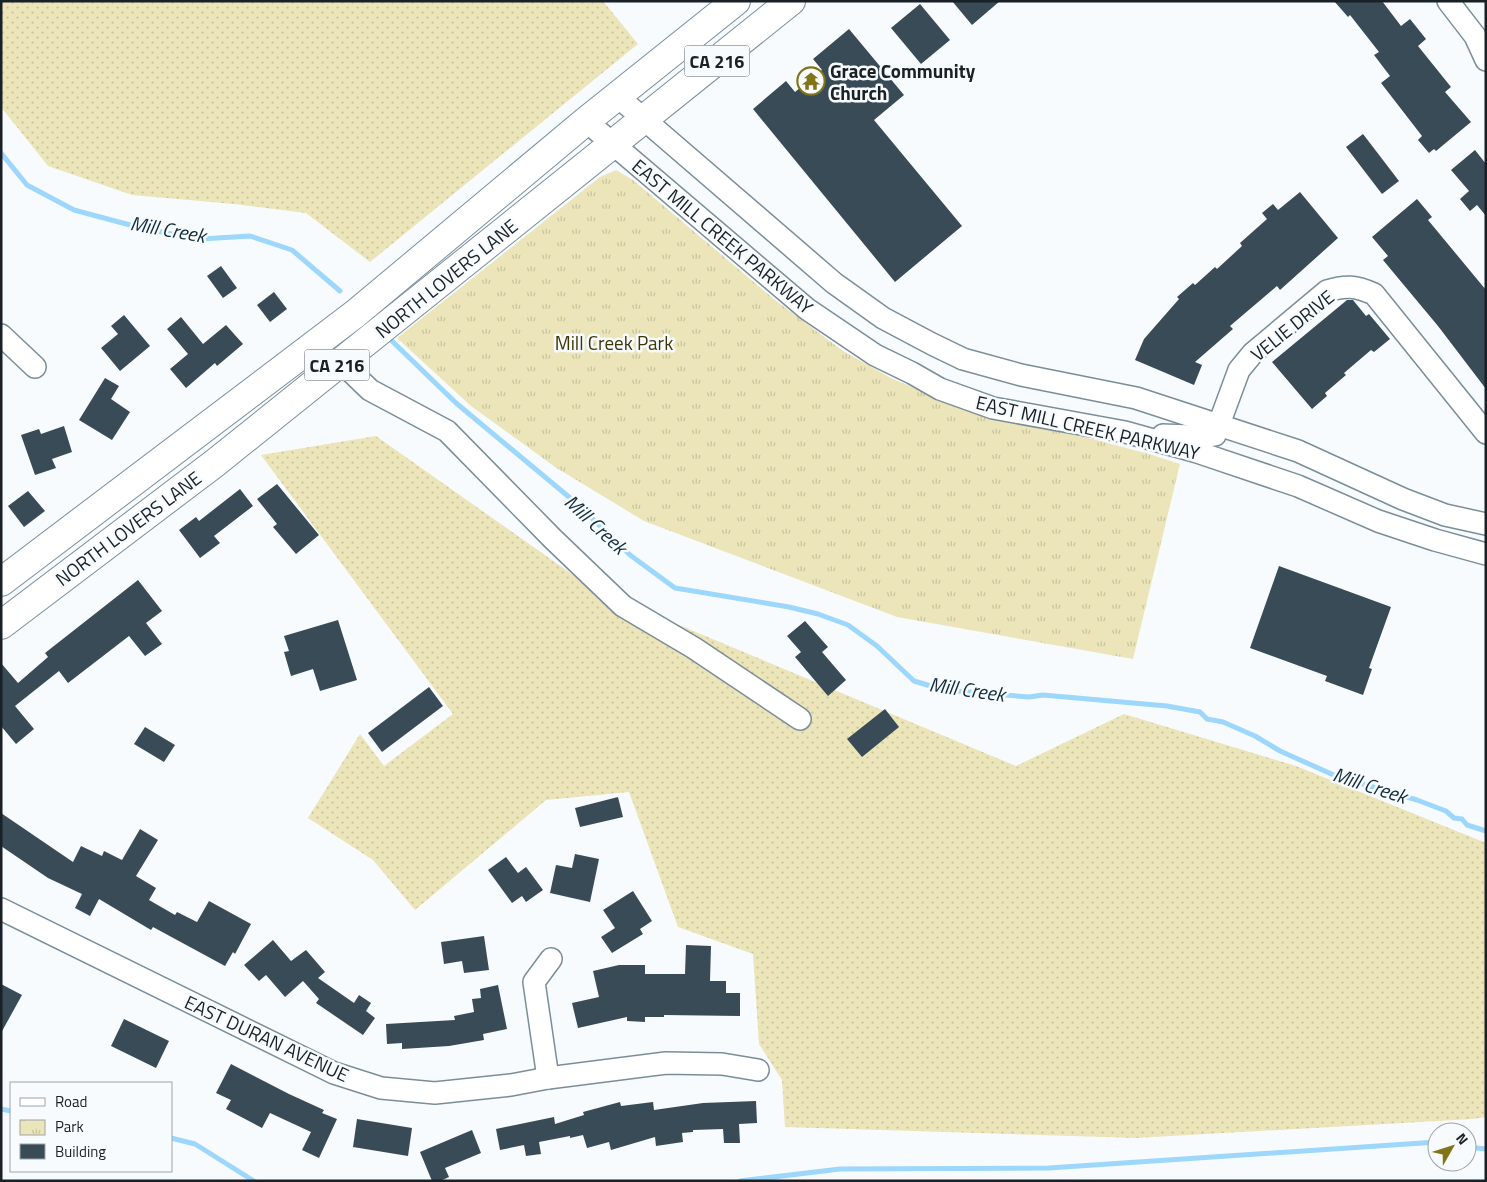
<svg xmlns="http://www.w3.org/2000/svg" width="1487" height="1182" font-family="'Titillium Web',sans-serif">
  <defs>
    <pattern id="grass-dots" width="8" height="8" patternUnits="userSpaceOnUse" patternTransform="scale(1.25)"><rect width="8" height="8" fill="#ebe5b9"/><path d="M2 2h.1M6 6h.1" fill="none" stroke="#c9c49f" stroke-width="1.8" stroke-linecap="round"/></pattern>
    <pattern id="park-tufts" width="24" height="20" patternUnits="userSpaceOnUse" patternTransform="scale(1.25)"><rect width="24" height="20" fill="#ebe5b9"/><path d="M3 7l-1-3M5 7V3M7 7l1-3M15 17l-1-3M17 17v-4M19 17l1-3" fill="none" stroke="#c9c49f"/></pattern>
  </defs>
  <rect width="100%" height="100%" fill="#f7fbfe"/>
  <g fill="url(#grass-dots)">
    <path d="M1,1H603L638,44L370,262L306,213L234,204L132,195L48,166L1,107Z"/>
    <path d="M376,436L593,589L1016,766L1124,714L1296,766L1486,843V1117L1473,1119L1136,1138L785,1127L782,1080L759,1044L753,954L678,927L629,792L546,800L415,910L373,860L308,818L360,734L384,766L453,714L261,455Z"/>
  </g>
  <path fill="url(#park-tufts)" d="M616,170L633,180L775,300L843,351L891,378L951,404L1008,422L1081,436L1149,454L1180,464L1133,659L897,617L644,521L555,467L471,406L397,338L600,177Z"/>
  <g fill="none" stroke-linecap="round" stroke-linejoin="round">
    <g stroke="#9dd7fc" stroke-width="5">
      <path d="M1,153L27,185L74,210L145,229L201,239L250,236L292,250L340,291"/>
      <path d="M392,341L456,403L575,502L630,555L675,588L789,607L818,614L848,625L877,646L914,681L944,690L1029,697L1043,695L1167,706L1200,712L1207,719L1223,722L1255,736L1280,751L1336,776L1417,800L1446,811L1454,818L1462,819L1467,825L1486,831"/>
      <path d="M1,1109L11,1111"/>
      <path d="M171,1138L195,1144L254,1181"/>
      <path d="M1467,1147L1486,1149"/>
      <path d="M740,1181L840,1169L1049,1168L1437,1142"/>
    </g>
  </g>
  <g fill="#394b56">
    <path d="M952,1H1000L972,25Z"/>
    <path d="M1334,1H1382L1401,26L1410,19L1426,39L1418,46L1451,87L1445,92L1471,122L1436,151L1434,149L1429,153L1418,140L1422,136L1381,83L1390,76L1374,55L1379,52L1350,15L1348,17Z"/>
    <path d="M920,4L950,40L921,64L891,28Z"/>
    <path d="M849,29L904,95L874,120L962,226L895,282L753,109L786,81L795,92L822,70L813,59Z"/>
    <path d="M1363,134L1399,181L1382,194L1346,147Z"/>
    <path d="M1475,150L1486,164V216L1477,205L1470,211L1460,199L1469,191L1451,170Z"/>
    <path d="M1300,192L1338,238L1280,290L1277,286L1230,326L1233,329L1195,362L1202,365L1194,385L1135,360L1144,339L1179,299L1177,297L1193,283L1195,285L1215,267L1217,269L1242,246L1240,243L1267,219L1262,213L1273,204L1278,210Z"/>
    <path d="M1417,199L1432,217L1428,220L1486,290V389L1438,326L1383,260L1388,256L1372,237Z"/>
    <path d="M221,266L237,288L223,298L207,276Z"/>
    <path d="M274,292L287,309L270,322L257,305Z"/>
    <path d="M1347,300H1353L1366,316L1369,314L1390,339L1374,352L1371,350L1344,373L1346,375L1325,393L1327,396L1312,409L1272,362Z"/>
    <path d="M124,315L150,346L120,371L101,348L118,334L111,326Z"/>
    <path d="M181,317L203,344L226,325L243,344L217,366L215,363L186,388L170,369L188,354L167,329Z"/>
    <path d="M105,378L119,386L111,399L130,412L112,440L79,420Z"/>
    <path d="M64,426L72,452L52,459L56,468L35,475L21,435L39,429L41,434Z"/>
    <path d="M277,484L319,535L296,554L273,527L277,524L257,499Z"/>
    <path d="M240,489L253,506L214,536L220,543L200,558L179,530L196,517L199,521Z"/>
    <path d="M28,491L45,511L24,527L8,506Z"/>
    <path d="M1279,566L1391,607L1369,668L1372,669L1363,695L1325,681L1327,676L1250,648Z"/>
    <path d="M138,580L162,611L146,623L162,644L145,656L129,636L68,683L59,671L15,706L34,729L16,744L1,726V663L18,683L48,657L45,653Z"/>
    <path d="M338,620L357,680L320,691L313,669L291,676L284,652L289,651L284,636Z"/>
    <path d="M805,621L828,647L822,652L846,680L828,696L795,657L801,652L787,636Z"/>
    <path d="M429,687L443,706L382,752L368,733Z"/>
    <path d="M885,709L899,727L862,757L847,739Z"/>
    <path d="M145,727L175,745L164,762L134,744Z"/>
    <path d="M618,797L623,817L580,827L575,808Z"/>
    <path d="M1,813L73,862L81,846L102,856L104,851L122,860L140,829L158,840L136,876L156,888L149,900L175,915L177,912L197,922L209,901L251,924L235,954L233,952L225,966L153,927L151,930L99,899L90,916L75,908L82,894L48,878L1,846Z"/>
    <path d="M575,854L599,859L590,902L550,893L556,865L572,868Z"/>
    <path d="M506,857L518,873L526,867L543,890L526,902L522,896L512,903L488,870Z"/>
    <path d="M633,891L652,921L640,929L643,934L612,953L601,937L615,928L603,910Z"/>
    <path d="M484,936L489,970L464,973L462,961L444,964L441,942Z"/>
    <path d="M273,940L291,961L306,950L325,972L318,978L354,1003L359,995L371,1003L366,1011L375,1018L363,1035L316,1003L319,999L303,981L285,997L266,975L259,981L244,965Z"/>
    <path d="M686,945L711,946L710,981H726V993H740V1016L664,1015V1017H645V1022L627,1021V1017L578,1028L572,1003L599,997L593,971L619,965H645V974H685Z"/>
    <path d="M1,984L22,995L1,1033Z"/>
    <path d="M498,985L507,1029L483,1034L484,1040L449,1046L402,1049V1043L387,1044L386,1024L455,1020L454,1016L474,1012L472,999L481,998L480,989Z"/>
    <path d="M124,1019L169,1041L156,1068L111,1046Z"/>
    <path d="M231,1064L289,1094L324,1110L322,1113L337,1119L319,1158L302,1150L311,1132L270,1113L262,1128L226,1109L231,1100L216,1093Z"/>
    <path d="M756,1101L757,1123L739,1124L740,1143H724L723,1129L693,1130V1132L682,1133L683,1142L656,1146L655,1137L611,1150L609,1142L587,1148L583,1135L570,1138V1136L539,1142L541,1154L526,1156L524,1145L500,1150L496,1129L554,1117L555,1124L584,1115L583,1112L620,1102L621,1106L653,1102L654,1110L703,1103Z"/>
    <path d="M357,1119L412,1128L408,1156L353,1147Z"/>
    <path d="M472,1130L481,1153L445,1168L449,1177L440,1181H432L420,1152Z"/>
  </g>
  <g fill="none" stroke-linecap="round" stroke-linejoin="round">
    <g stroke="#7a8e9a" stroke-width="24">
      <g id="minor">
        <path d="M1448,1L1475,36L1486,60"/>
        <path d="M617,96L834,283L883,318L932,344L963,359L1021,375L1136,398L1298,451L1403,499L1445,515L1486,524"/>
        <path d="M586,121L807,309L875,355L912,373L940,389L993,408L1125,432L1197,452L1298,486L1378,521L1435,540L1486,554"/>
        <path d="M1,335L35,367"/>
        <path d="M341,362L370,390L447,431L553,539L623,606L694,648L800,719"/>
        <path d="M1163,435C1175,435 1207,438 1215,435L1239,370L1253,353L1327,291C1346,285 1356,286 1374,294L1486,433"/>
        <path d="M1,909L334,1073L381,1088L435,1093L511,1085L548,1078L666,1063L722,1064L758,1070"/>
        <path d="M548,1078L534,982L551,959"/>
      </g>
    </g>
    <g stroke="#7a8e9a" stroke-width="30">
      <g id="major">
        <path d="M1,582L355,314L586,121L736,1"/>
        <path d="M1,625L215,463L791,1"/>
      </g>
    </g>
    <use href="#minor" stroke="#fff" stroke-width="21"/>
    <use href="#major" stroke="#fff" stroke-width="28"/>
  </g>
  <defs>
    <g id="temple-ring" transform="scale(1.4375)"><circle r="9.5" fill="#f7fbfe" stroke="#817517" stroke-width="1.5"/><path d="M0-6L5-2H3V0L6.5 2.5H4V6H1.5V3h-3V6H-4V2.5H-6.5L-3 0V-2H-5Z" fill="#817517"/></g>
  </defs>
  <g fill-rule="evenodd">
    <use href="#temple-ring" x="811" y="81"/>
  </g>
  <g text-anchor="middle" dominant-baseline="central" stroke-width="5" stroke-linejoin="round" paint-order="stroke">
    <g fill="#f7fbfe" stroke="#5c6267" stroke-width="1">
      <rect x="684.5" y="45.5" width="65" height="31" rx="4"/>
      <rect x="304.5" y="349.5" width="65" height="31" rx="4"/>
    </g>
    <g font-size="18" font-weight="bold" fill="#192126">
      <text x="717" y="61">CA 216</text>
      <text x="337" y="365">CA 216</text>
    </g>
    <g font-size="19" font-weight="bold" fill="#192126" stroke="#f7fbfe" text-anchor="start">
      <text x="830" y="70">Grace Community<tspan x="830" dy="22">Church</tspan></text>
    </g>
    <g font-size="19" fill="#192126" stroke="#f7fbfe">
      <text transform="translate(723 236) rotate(40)">EAST MILL CREEK PARKWAY</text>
      <text transform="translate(446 278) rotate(-39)">NORTH LOVERS LANE</text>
      <text transform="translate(1292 325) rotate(-39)">VELIE DRIVE</text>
      <text transform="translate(1088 427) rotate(13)">EAST MILL CREEK PARKWAY</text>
      <text transform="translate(128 528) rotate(-37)">NORTH LOVERS LANE</text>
      <text transform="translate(267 1038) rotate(25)">EAST DURAN AVENUE</text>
    </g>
    <g font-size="19" fill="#3e3705" stroke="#f7fbfe">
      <text x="614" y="342">Mill Creek Park</text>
    </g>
    <g font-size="20" font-style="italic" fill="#122c3c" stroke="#f7fbfe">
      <text transform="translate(168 229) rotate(10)">Mill Creek</text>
      <text transform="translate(596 524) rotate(43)">Mill Creek</text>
      <text transform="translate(967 689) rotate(8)">Mill Creek</text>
      <text transform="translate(1370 785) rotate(18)">Mill Creek</text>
    </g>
  </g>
  <rect width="1487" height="1182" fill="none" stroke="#192126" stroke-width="5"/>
  <rect x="10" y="1082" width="162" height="90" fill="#f7fbfe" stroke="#9ea4a8"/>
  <rect x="20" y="1098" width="25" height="8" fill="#ffffff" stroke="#9ea4a8"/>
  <text x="55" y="1107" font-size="15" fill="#192126">Road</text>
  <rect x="20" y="1120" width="25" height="15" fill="url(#park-tufts)" stroke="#9ea4a8"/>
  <text x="55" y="1132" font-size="15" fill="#192126">Park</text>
  <rect x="20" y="1144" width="25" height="15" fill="#394b56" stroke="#9ea4a8"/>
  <text x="55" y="1157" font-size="15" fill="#192126">Building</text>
  <g transform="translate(1452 1147) rotate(51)"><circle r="24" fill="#f7fbfe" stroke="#9ea4a8"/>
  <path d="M0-4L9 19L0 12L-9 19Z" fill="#817517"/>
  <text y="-8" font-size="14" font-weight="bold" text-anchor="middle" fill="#192126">N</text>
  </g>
</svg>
